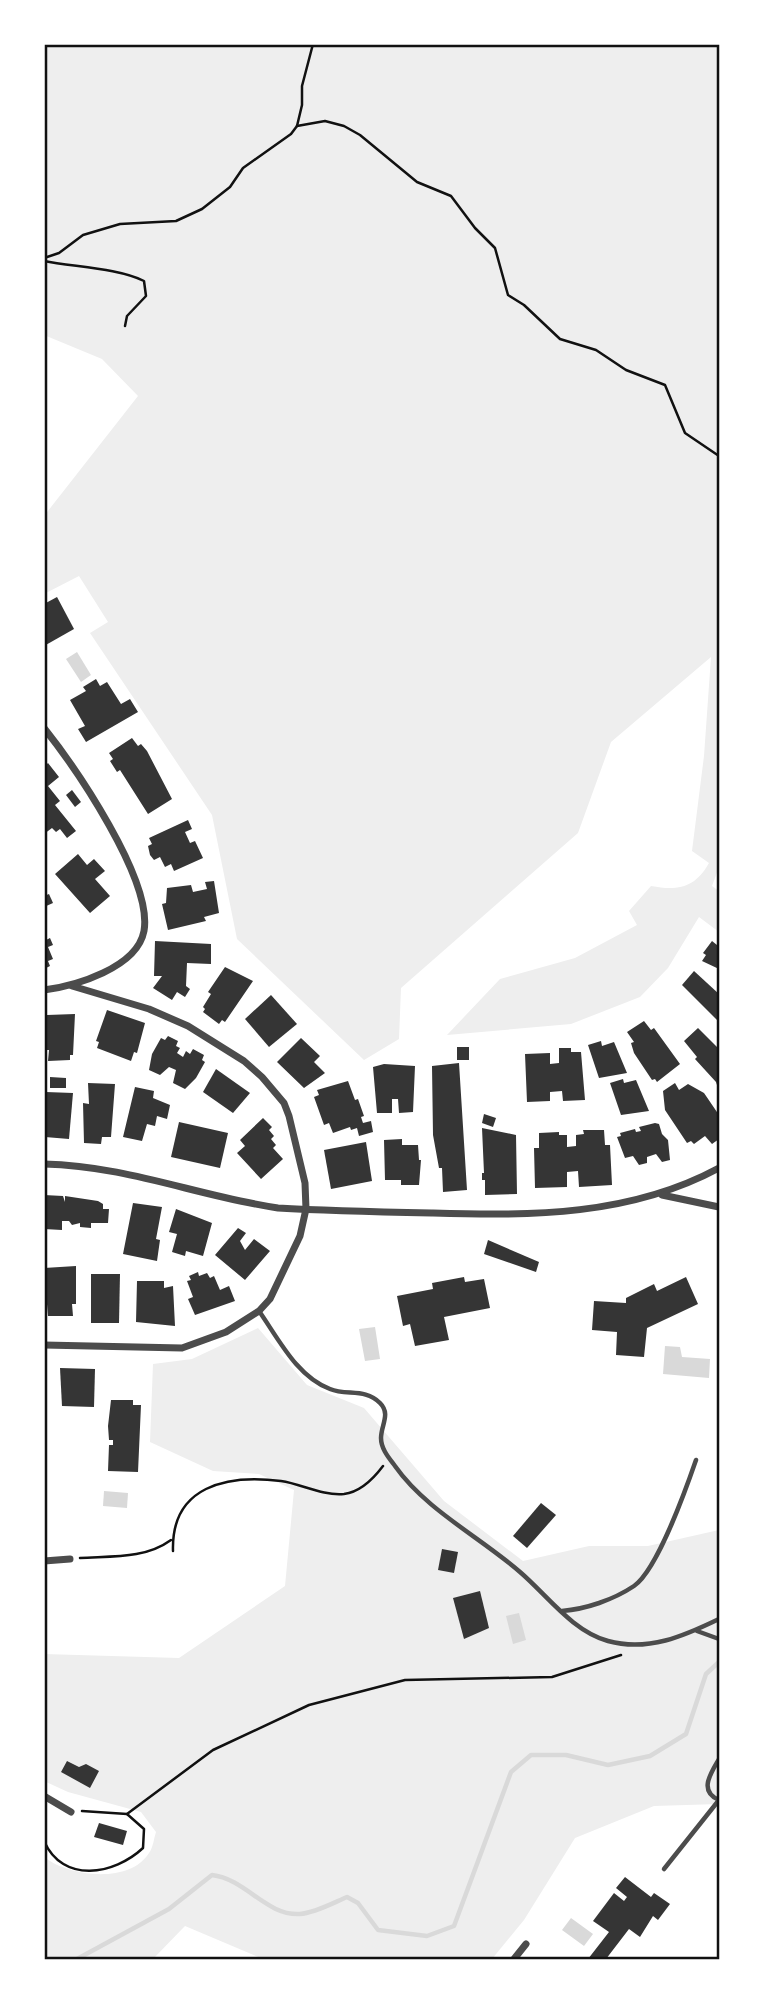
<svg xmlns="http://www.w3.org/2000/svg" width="763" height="2003" font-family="'Noto Sans',sans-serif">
  <rect width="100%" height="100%" fill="#fff"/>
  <g fill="#eee">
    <path d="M44,44H719V867L712,886L719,891V932L699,917L668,968L640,997L571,1024L447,1035L500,979L575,958L637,925L629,911L651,886C678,891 695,888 709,863L692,851L704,756L711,657L611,742L578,833L401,988L399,1039L364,1060L237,939L212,815L90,633L108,622L79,576L44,594V516L138,396L102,359L44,335Z"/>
    <path d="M258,1328L307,1385L364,1408L444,1501L523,1561L589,1546H648L719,1530V1804L654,1806L575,1838L524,1920L492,1959H263L185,1926L153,1959H44V1857C68,1876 129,1885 149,1853C153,1848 154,1838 156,1832L141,1812L68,1792L44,1781V1654L179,1658L285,1586L294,1490L259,1474L213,1471L150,1442L153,1364L192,1359Z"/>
  </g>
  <g fill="#d9d9d9">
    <path d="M77,652L91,675L81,682L66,659Z"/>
    <path d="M375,1327L380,1359L365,1361L359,1329Z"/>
    <path d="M665,1346L680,1347L682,1357L710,1359L709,1378L663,1374Z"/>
    <path d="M104,1491L128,1493L127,1508L103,1506Z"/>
    <path d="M519,1613L526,1640L513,1644L506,1616Z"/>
    <path d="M571,1918L593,1934L584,1946L562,1930Z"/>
  </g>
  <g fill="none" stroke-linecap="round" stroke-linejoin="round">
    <path stroke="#d9d9d9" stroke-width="4.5" d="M77,1959L169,1909L212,1875C246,1879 266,1916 300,1914C315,1913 333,1903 347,1897L358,1903L378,1930L427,1936L454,1926L511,1772L531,1755H566L608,1765L650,1756L686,1734L706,1674L719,1662"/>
  </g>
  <g fill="#353535">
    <path d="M57,597L74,629L44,646V604Z"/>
    <path d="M96,679L100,686L107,682L121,704L130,699L138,712L86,742L78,729L85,726L70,700L86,691L83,687Z"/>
    <path d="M132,738L138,746L141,744L147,751L172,799L148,814L120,770L117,772L110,761L113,759L109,753Z"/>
    <path d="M48,763L59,777L48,786L60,801L55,805L76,831L67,838L60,829L56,832L52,828L44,834V767Z"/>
    <path d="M72,790L81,802L75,807L66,795Z"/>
    <path d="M188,820L192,829L185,832L190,843L195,841L203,858L174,871L171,864L165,867L160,857L154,860L150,855L148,846L152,844L149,838Z"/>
    <path d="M78,854L87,865L94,859L105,871L95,879L110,896L90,913L55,874Z"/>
    <path d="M214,881L219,913L204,917L206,921L168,930L162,904L166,903L167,888L191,885L193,892L207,889L205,882Z"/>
    <path d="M49,894L53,903L44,907V896Z"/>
    <path d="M50,938L53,945L48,947L53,959L48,961L50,966L44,969V941Z"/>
    <path d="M155,941L211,944V964L187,963L186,986L190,989L185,997L177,992L172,1000L153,988L162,976H154Z"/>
    <path d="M712,941L717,945L719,941V969L702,961L706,955L703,953Z"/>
    <path d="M225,967L253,981L225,1022L222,1020L219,1024L203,1012L205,1009L203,1007L211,994L208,992Z"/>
    <path d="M694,971L719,994V1022L682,985Z"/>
    <path d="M271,995L297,1024L269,1047L245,1019Z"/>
    <path d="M107,1010L145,1023L137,1053L134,1052L131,1061L97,1048L99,1042L96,1041Z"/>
    <path d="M75,1014L73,1055H70V1060L48,1061L49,1050H44V1041L47,1015Z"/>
    <path d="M644,1021L651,1030L654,1028L680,1064L657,1082L655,1079L652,1080L634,1053L631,1043L634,1042L627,1032Z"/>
    <path d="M698,1028L719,1049V1091L716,1082L695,1059L697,1057L684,1041Z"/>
    <path d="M168,1036L178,1041L176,1046L180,1048L177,1053L183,1057L186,1051L190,1054L193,1049L204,1055L202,1060L205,1062L196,1078L185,1089L173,1083L176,1070L169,1067L160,1075L149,1070L152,1054L161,1038L165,1040Z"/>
    <path d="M301,1038L320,1056L314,1062L325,1073L304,1088L277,1062Z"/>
    <path d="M601,1041L602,1046L614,1042L627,1073L599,1078L588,1045Z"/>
    <rect x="457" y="1047" width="12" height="13"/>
    <path d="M559,1048H571V1052H581L585,1100L563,1101L562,1091L550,1092V1101L527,1102L525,1054L550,1053V1064L559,1063Z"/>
    <path d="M459,1063L467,1190L443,1192L442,1168H439L433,1135L432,1066Z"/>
    <path d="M384,1064L415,1066L413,1112L399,1113L398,1099H392V1113H377L373,1067Z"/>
    <path d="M216,1069L250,1093L233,1113L203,1092Z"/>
    <path d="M50,1077L66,1078V1088H50Z"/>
    <path d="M623,1079L624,1083L636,1080L649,1111L621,1115L610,1083Z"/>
    <path d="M348,1081L355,1100L358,1099L364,1116L361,1117L363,1123L371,1121L373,1132L359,1136L357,1128L351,1130L350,1127L333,1133L329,1123L324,1125L314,1097L319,1095L317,1090Z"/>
    <path d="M88,1083L115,1084L111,1137H102L101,1144L84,1143L83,1103L89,1104Z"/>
    <path d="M675,1083L679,1090L688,1084L704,1093L719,1115V1139L712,1144L705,1136L694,1144L691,1141L687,1143L665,1110L663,1091Z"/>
    <path d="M135,1087L154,1091L153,1098L170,1105L167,1119L157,1116L155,1126L147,1124L142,1141L123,1137Z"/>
    <path d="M46,1092L73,1093L69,1139L45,1137Z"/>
    <path d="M484,1114L496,1118L493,1127L482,1123Z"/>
    <path d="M263,1118L272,1127L269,1130L274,1136L271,1139L276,1145L273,1148L283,1159L261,1179L237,1153L245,1146L240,1140Z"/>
    <path d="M179,1122L228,1133L220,1168L171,1157Z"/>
    <path d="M655,1123L659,1124L662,1134L668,1140L670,1160L662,1162L656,1154L647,1157V1163L639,1165L633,1156L625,1158L617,1137L621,1136L620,1133L635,1129L636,1132L641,1131L639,1127Z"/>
    <path d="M482,1128L516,1135L517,1194L485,1195V1180H482V1173H484Z"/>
    <path d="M583,1130H604L605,1145H610L612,1185L579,1187L578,1171L567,1172V1187L535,1188L534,1148H539V1133L559,1132V1135H567V1147L576,1146V1135L584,1134Z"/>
    <path d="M402,1139V1145H418L419,1160H421L419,1185H401V1180H385L384,1140Z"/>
    <path d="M366,1142L372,1181L331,1189L324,1150Z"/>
    <path d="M44,1195L63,1196L65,1202V1196L98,1201L103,1204V1209H109L108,1223H91V1228L80,1227V1223L72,1225L69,1221H62V1230L44,1229Z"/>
    <path d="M133,1203L162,1207L156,1239L160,1240L157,1261L123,1254Z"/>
    <path d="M176,1209L212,1223L203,1256L186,1251L185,1256L172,1252L177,1234L169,1232Z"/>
    <path d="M238,1228L246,1233L240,1241L245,1250L254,1239L270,1251L245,1280L215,1255Z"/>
    <path d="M488,1240L539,1262L536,1272L484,1254Z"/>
    <path d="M76,1266V1304H72L73,1316H48L44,1268Z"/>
    <path d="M198,1272L199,1276L207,1273L210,1278L214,1276L220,1290L229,1286L235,1301L195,1315L188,1299L193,1297L187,1281L191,1280L189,1276Z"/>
    <path d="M91,1274H120L119,1323H91Z"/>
    <path d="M464,1277L465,1282L484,1279L490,1308L444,1317L449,1340L415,1346L410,1324L403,1326L397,1296L433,1289L432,1283Z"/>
    <path d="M686,1277L698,1304L647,1328L644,1357L616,1355L617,1332L592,1330L594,1301L626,1303V1298L654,1284L657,1291Z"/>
    <path d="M137,1281H164V1288L173,1286L175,1326L136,1322Z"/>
    <path d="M60,1368L95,1369L94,1407L62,1406Z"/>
    <path d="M111,1400H133V1405H141L138,1472L108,1471L109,1445H113V1440H109L108,1426Z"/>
    <path d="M541,1503L556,1515L527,1548L513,1536Z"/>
    <path d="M442,1549L458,1552L454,1573L438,1570Z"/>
    <path d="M480,1591L489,1628L464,1639L453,1598Z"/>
    <path d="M67,1761L79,1767L86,1764L99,1771L90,1788L61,1772Z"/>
    <path d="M99,1823L127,1831L123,1845L94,1837Z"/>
    <path d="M625,1877L651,1897L654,1893L670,1904L658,1920L653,1916L640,1937L629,1929L606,1959H588L609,1932L593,1921L614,1893L624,1901L627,1897L616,1888Z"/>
  </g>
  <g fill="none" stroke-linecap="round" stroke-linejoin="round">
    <g stroke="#111" stroke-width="2.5">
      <path d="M297,126L325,121L344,126L360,135L417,182L451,196L475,228L495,248L508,295L524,305L560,339L596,350L626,370L665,385L685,433L719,456"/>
      <path d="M44,258L59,253L83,235L120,224L176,221L202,209L230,187L243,168L291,134L297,126L302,105V86L313,44"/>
      <path d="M44,261C74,267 118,268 144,281L146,296L127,316L125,326"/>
      <path d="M173,1551C171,1486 227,1474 281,1481C302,1484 322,1496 344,1494C360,1492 374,1478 383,1466"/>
      <path d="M80,1558C112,1556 145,1559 171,1540"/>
      <path d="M127,1814L213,1750L309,1705L405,1680L552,1677L621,1655"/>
      <path d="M44,1841C63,1884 114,1875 143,1848L144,1829L127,1814L82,1811"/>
    </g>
    <g stroke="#4c4c4c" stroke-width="4.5">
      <path d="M259,1311C278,1338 297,1377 330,1389C347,1396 365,1388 380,1403C391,1414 381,1425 381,1438C381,1449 389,1458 395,1466C426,1510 480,1537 520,1572C547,1595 572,1631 608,1641C648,1652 684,1636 719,1619"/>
      <path d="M562,1611C586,1609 613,1600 634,1586C657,1570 686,1489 696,1460"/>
      <path d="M697,1631L719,1639"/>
      <path d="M719,1759C711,1773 698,1791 719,1800"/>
      <path d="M664,1869L719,1800"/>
    </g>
    <g stroke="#4c4c4c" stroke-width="7">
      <path d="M44,728C75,767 153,880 144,931C137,968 75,986 44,990"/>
      <path d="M44,1164C128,1166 197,1196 278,1208C330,1211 382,1212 433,1213C532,1216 630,1216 719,1168"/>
      <path d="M662,1195L719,1207"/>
      <path d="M44,1345L182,1348L226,1332L259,1311L270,1299L300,1236L306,1209L305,1183L289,1116L284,1103L262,1077L244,1061L188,1026L149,1009L72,986"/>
      <path d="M44,1561L70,1559"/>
      <path d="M44,1796L71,1812"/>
      <path d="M514,1959L526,1944"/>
    </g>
  </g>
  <rect width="763" height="2003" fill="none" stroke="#ffffff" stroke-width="91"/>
  <rect x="46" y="46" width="672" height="1912" fill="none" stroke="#111" stroke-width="2.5"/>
</svg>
